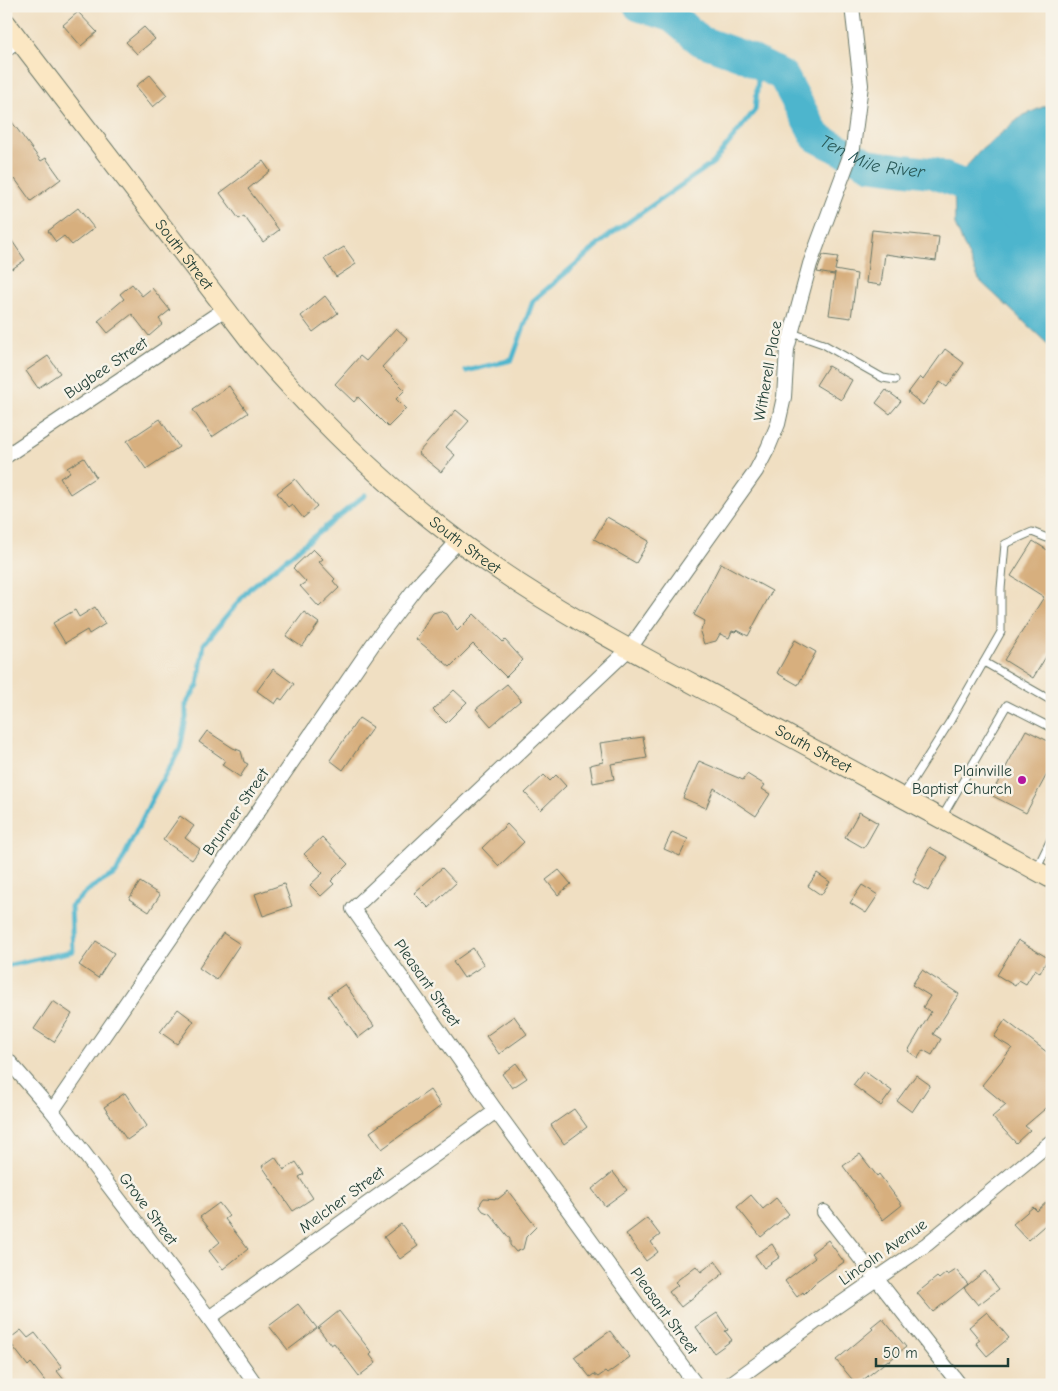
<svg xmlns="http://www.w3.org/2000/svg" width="1058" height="1391" font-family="'Comic Neue',sans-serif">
  <rect width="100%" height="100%" fill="#f7f3e8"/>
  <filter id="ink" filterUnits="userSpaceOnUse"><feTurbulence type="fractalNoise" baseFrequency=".02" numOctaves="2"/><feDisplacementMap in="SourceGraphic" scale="10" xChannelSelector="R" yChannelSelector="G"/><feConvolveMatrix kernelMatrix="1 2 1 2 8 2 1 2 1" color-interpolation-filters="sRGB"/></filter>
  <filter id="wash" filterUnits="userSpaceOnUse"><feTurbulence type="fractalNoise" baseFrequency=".0096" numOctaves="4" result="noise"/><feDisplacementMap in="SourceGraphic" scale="20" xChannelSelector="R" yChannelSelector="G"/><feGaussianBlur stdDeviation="1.12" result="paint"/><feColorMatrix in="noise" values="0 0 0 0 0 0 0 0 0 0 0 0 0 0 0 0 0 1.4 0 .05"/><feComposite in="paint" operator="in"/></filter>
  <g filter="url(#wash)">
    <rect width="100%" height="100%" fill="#f0dfc2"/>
    <path fill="#4eb5cd" stroke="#367980" d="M1052,103V348L979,280L955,225L954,181L980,151L1022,116Z"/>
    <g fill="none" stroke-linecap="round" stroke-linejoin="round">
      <g stroke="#4eb5cd" stroke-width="5">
        <path d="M466,371L512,360L533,301L611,234L713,163L755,110L758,79L757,63"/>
        <path d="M6,966L73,951L71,906L91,888L116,873L153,797L180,749L186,718V704L198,685L204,644L249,589L365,495"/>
      </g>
      <path stroke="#4eb5cd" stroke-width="31" id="s1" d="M639,6L672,17L701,41L746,57L783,76L816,137L871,165L933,173L984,193L1021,218L1052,244"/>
    </g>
    <g id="blocks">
      <g fill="#d7af7e">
        <path d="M78,12L97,32L81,46L63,25Z"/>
        <path d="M144,27L155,39L137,54L126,42Z"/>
        <path d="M150,75L167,95L153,107L136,86Z"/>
        <path d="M6,114L41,161L46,158L61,179L31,201L15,179L6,187Z"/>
        <path d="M263,161L270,171L248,189L279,230L263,242L244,216L239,219L220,193Z"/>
        <path d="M78,208L94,228L72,245L64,236L56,242L48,231Z"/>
        <path d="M872,230L939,237L936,261L885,254L881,285L866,283Z"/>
        <path d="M6,232L25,260L12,269L6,261Z"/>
        <path d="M344,247L356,264L336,277L324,259Z"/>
        <path d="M823,255L838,257L835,270L857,274L851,318L829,315L835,273L834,275L817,272Z"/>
        <path d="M132,284L142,296L152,288L170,310L159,319L163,324L149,336L132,314L108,333L98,321L124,299L120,294Z"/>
        <path d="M325,296L338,313L313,332L301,316Z"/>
        <path d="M396,328L408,339L382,367L405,390L396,399L406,409L388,427L358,397L354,402L335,384L360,356L366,361Z"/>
        <path d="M945,349L964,363L947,387L940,382L923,405L908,393L920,377L923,380Z"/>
        <path d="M48,356L60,373L38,388L26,371Z"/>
        <path d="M828,366L852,380L841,400L816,385Z"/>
        <path d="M229,386L248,413L212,437L193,410Z"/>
        <path d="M886,390L901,401L890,414L876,403Z"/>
        <path d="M456,410L469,421L446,447L455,455L441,472L418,453Z"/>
        <path d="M160,419L179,447L146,469L127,441Z"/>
        <path d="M84,458L96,477L70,494L60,478L70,472L67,468Z"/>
        <path d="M295,479L317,506L303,518L292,504L288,507L277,493Z"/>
        <path d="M607,517L649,541L636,563L594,539Z"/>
        <path d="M1033,541L1052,553V647L1033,678L1004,660L1044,597L1011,576Z"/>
        <path d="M313,549L323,559L319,562L335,579L333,581L339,588L319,607L300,586L306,582L293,568Z"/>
        <path d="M721,563L772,591L748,636L737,630L735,632L732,631L729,638L720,634L716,641L704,644L700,632L705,621L694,615Z"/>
        <path d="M95,607L105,624L89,634L87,630L65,643L53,623L75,610L79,617Z"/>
        <path d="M440,611L447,614L457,631L474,614L503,642L505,640L523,660L506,677L473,644L450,667L416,639L433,613Z"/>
        <path d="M304,612L319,623L302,647L286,636Z"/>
        <path d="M795,640L816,652L798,685L777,673Z"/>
        <path d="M273,669L294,684L282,700L279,698L275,704L257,691Z"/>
        <path d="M507,684L521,700L491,726L476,709Z"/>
        <path d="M454,690L467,702L446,723L433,710Z"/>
        <path d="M359,718L373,727L343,770L330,760Z"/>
        <path d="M1026,730L1052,743V765L1026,813L991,795Z"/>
        <path d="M207,731L233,748L241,751L244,762L248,764L240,777L222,765L225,760L199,742Z"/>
        <path d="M643,737L647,758L611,764L614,779L593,783L590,765L603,762L600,743Z"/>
        <path d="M699,761L743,780L747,774L765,785L762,789L770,794L756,816L714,788L706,808L683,798Z"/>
        <path d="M544,775L550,781L556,775L566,786L541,810L525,793Z"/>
        <path d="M859,812L878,823L864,848L845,837Z"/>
        <path d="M180,816L194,826L185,838L200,849L192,860L163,840Z"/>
        <path d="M507,824L524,842L499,866L482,848Z"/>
        <path d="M672,832L688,839L680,856L664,849Z"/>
        <path d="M322,837L348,864L331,881L334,884L321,896L310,885L323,873L304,854Z"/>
        <path d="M930,847L948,857L928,891L913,882L917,875L915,874Z"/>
        <path d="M442,868L456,883L429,908L414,893Z"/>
        <path d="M559,870L571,884L558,895L546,880Z"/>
        <path d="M817,873L830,882L821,895L808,886Z"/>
        <path d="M140,882L160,895L149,912L129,899Z"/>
        <path d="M284,884L292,906L263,916L255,894Z"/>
        <path d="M862,885L878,895L866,913L850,903Z"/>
        <path d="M223,933L240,944L216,980L199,968Z"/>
        <path d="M1018,940L1048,958L1040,973L1035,969L1026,984L1019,980L1015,986L997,975Z"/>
        <path d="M96,941L114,953L98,978L79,965Z"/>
        <path d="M473,948L484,965L464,978L453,962Z"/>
        <path d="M922,970L959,994L933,1034L941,1039L932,1055L923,1050L918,1058L908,1051L931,1012L923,1007L930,996L912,985Z"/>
        <path d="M345,984L374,1026L358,1038L328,996Z"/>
        <path d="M53,1001L72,1014L54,1042L34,1029Z"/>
        <path d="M178,1009L194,1021L177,1044L160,1032Z"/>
        <path d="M514,1016L527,1034L499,1054L486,1036Z"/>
        <path d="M1005,1020L1052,1056V1103L1025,1126L1030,1130L1016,1143L992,1117L1006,1105L982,1085L1012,1048L994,1037Z"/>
        <path d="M516,1063L527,1078L512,1088L502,1074Z"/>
        <path d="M864,1071L892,1091L881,1106L853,1085Z"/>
        <path d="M916,1075L930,1085L912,1112L897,1101Z"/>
        <path d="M430,1090L441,1106L382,1149L370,1132Z"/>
        <path d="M125,1093L147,1126L127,1140L104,1107Z"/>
        <path d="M574,1109L587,1127L564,1144L551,1125Z"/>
        <path d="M860,1154L877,1176L879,1174L902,1205L883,1220L843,1166Z"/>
        <path d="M275,1157L284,1170L296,1162L304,1174L299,1177L313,1198L293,1211L262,1166Z"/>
        <path d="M613,1172L627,1190L605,1206L592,1189Z"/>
        <path d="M508,1191L536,1227L526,1237L523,1249L516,1252L510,1245V1239L490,1214L483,1211L480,1207L481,1202L484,1198L498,1199Z"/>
        <path d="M751,1195L763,1209L776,1198L789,1214L761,1237L737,1207Z"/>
        <path d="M1052,1197V1219L1028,1240L1013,1224L1033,1207L1037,1211Z"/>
        <path d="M219,1203L229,1216L225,1219L248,1249L223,1269L209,1251L220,1242L200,1217Z"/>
        <path d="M647,1218L660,1235L651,1242L658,1252L646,1261L626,1234Z"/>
        <path d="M401,1224L418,1246L400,1259L384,1237Z"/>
        <path d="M828,1240L844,1262L815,1283L804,1294L803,1292L797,1297L785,1281L815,1258L811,1253Z"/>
        <path d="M772,1244L780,1257L764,1268L755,1255Z"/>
        <path d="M715,1261L724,1273L681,1307L669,1292L678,1285L675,1282L696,1266L701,1272Z"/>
        <path d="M956,1270L968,1284L933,1312L917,1293L937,1277L939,1279L946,1273L948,1275Z"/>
        <path d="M985,1271L999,1289L978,1305L964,1288Z"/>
        <path d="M298,1304L317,1328L288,1350L269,1326Z"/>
        <path d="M339,1311L372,1353L370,1355L376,1363L359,1376L334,1343L331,1345L318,1328Z"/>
        <path d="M987,1312L1009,1338L987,1356L976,1343L980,1340L969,1327Z"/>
        <path d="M717,1313L728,1330L725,1331L732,1340L714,1353L696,1327Z"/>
        <path d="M882,1318L906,1347L889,1361L888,1360L857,1385L836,1360L873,1329L871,1327Z"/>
        <path d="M21,1330L28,1338L35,1333L62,1367L57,1371L68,1385H48L31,1363L28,1366L8,1340Z"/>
        <path d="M610,1331L630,1357L607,1374L605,1372L598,1377L594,1374L590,1377L574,1357Z"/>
      </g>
    </g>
  </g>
  <g filter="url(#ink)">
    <use href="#blocks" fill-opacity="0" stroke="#687666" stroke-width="1"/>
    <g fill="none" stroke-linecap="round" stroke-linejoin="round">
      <g stroke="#687666" stroke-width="9">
        <g id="service">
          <path d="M792,333L823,344L883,378L895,380"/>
          <path d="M984,662L1052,701"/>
          <path d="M902,797L949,723L1001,632V589L1005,544L1032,532L1052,540"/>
          <path d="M941,819L1007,705L1052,728"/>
          <path d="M1036,870L1052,837"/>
        </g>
      </g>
      <g stroke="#687666" stroke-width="16">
        <g id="minor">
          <path d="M6,49L19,39"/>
          <path d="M6,456L225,309"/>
          <path d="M6,1058L52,1111L209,1318L256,1385"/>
          <path d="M52,1111L373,644L417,586L459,540"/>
          <path d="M824,1212L960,1385"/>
          <path d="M209,1318L496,1111"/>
          <path d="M696,1385L496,1111L353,909L630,648L756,471L768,448L778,424L784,397L787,349L810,264L853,148L861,85L852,6"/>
          <path d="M729,1385L833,1309L927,1244L1052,1141"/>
        </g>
      </g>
      <g stroke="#687666" stroke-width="21">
        <g id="secondary">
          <path id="s2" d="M6,23L255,347C331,435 421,520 518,583C595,633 678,675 758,719C856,772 954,826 1052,879"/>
        </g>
      </g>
      <use href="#service" stroke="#fff" stroke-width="7"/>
      <use href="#minor" stroke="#fff" stroke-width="14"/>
      <use href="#secondary" stroke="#fbe7c3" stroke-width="19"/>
    </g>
  </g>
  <circle fill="#b5179e" stroke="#f7f3e8" stroke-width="2" cx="1022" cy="780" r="5"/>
  <g text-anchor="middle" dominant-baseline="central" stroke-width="5" stroke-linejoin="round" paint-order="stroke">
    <g font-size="16" fill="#1f3d34" stroke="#f7f3e8">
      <text stroke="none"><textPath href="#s2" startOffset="292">South Street</textPath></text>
      <text transform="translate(106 368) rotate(-34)">Bugbee Street</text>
      <text transform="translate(768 371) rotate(-80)">Witherell Place</text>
      <text stroke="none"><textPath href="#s2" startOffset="698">South Street</textPath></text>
      <text stroke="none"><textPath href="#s2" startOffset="1102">South Street</textPath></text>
      <text transform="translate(236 812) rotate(-55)">Brunner Street</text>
      <text transform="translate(427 983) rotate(55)">Pleasant Street</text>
      <text transform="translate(342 1200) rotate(-36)">Melcher Street</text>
      <text transform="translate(148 1209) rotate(53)">Grove Street</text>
      <text transform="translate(883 1252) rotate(-35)">Lincoln Avenue</text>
      <text transform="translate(664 1311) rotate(54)">Pleasant Street</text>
    </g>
    <g font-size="16" fill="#1f3d34" stroke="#f7f3e8" text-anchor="end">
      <text x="1012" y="771">Plainville<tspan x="1012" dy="18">Baptist Church</tspan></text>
    </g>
    <g font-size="18" font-style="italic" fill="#2b5b5a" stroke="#f7f3e8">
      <text stroke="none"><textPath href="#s1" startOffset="292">Ten Mile River</textPath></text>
    </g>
  </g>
  <rect width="1058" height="1391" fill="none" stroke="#f7f3e8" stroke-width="25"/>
  <path d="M876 1358v8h132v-8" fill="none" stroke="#1f3d34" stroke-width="2.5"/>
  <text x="883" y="1358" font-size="15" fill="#1f3d34" stroke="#f7f3e8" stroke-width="4" paint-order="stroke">50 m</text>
</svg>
